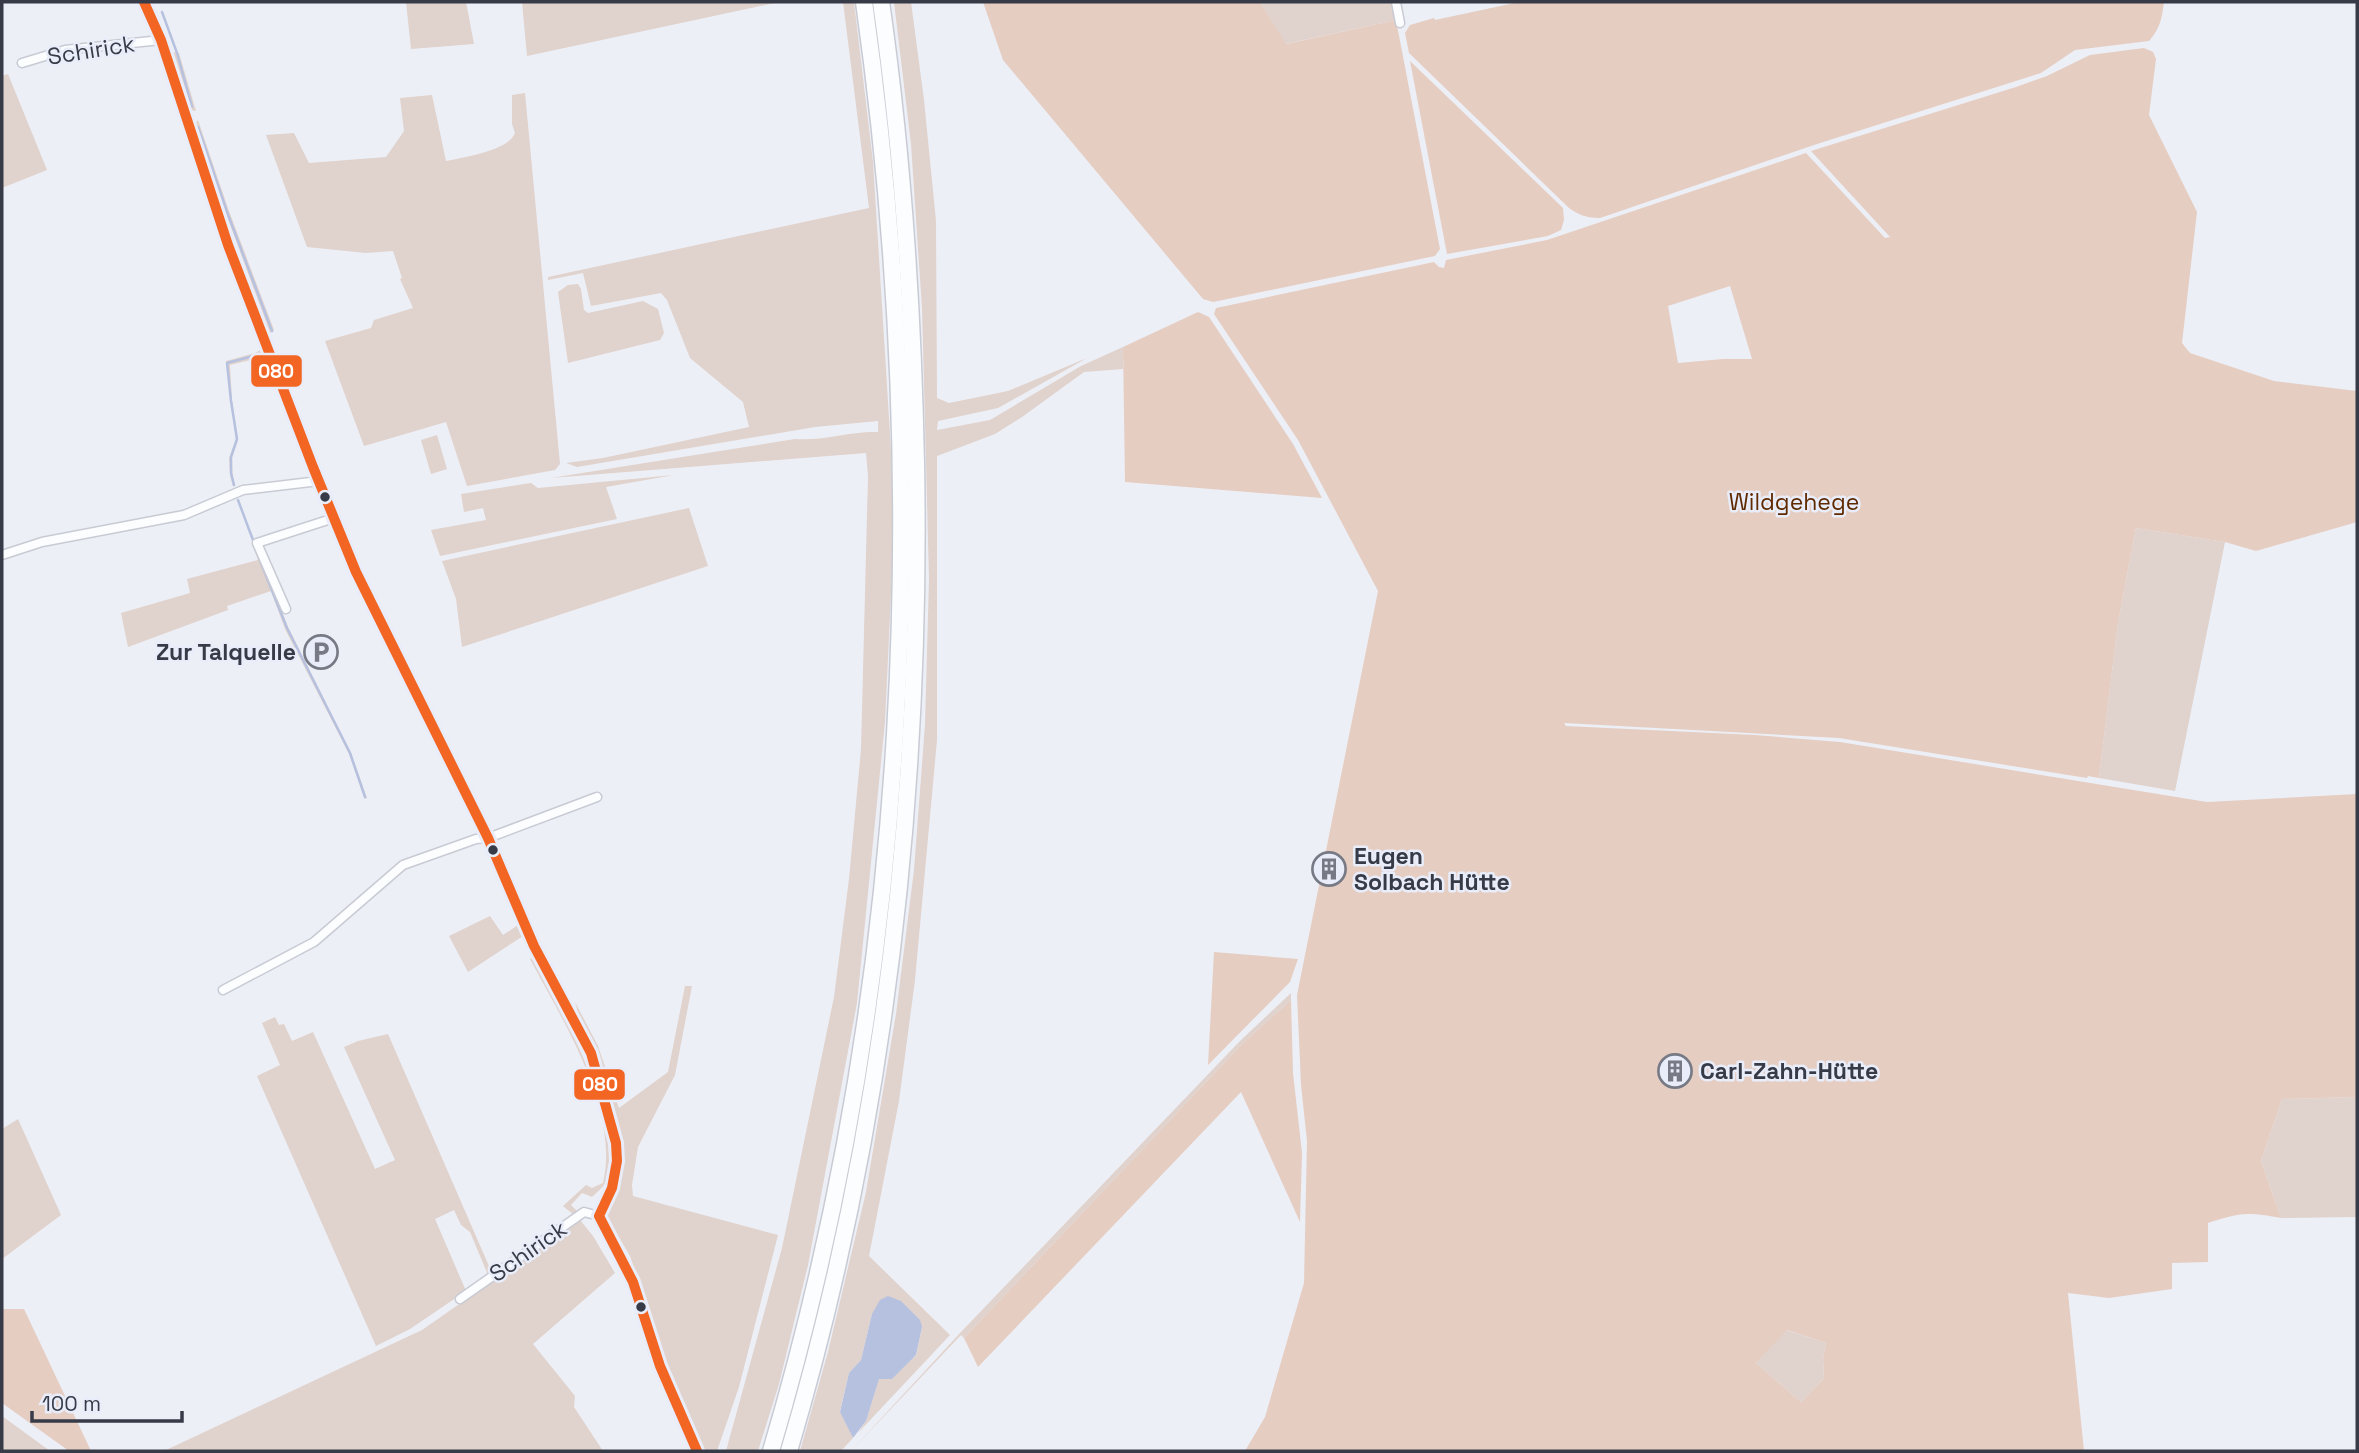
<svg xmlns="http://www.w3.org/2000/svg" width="2359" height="1453" font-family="'Space Grotesk',sans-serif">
  <rect width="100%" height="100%" fill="#edeff6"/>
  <g fill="#e0d2cc">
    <path d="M406,2H466L474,44L411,49Z"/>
    <path d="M522,2H779L527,56Z"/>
    <path d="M843,2H854L873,162L891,450L894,530L885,722L857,1003L808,1265L779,1384L758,1451H726L782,1248L834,997L849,879L861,749L868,476L866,453L551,478L795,439C826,441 849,431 878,432V421L815,427L577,467L566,463L603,458L749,427L743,402L690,358L667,300L661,293L591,306L583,273L548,280V277L869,208Z"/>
    <path d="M894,2H911L924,100L936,221L937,398L949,403L1008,391L1087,358L998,408L938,421L937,430L990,420L1081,366L1123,347V369L1084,372L1022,417L995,434L937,456V740L915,980L899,1101L869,1256L950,1335L858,1433L866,1421L879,1378L916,1356L922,1327L872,1314L861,1360L849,1373L840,1411L853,1438L841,1451H800L828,1352L866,1192L896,1014L914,870L925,725L929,579L922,308L911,144Z"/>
    <path d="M1260,2H1393L1396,20L1285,44Z"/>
    <path d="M173,52L179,53L196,111L190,110Z"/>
    <path d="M8,74L47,170L2,188V76Z"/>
    <path d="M525,93L560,464L555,470L467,486L446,422L364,446L325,341L371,328L374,320L413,308L400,279L402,278L393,251L366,253L307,247L266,135L294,133L309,163L386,157L404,131L400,98L432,95L446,161C464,157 508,151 515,133L512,124V95Z"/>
    <path d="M198,120L229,211L274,330L270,333L200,143L194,125Z"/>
    <path d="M578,284L581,289L584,310L588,313L643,301L658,309L664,333L660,340L568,363L558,292L568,285Z"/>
    <path d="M260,350L263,357L230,365L232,400L238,440L232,457L233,487L230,475L229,458L236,440L226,361L255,353Z"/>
    <path d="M437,435L447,469L431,474L421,440Z"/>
    <path d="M674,475L606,487L617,519L440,556L431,530L486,520L483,508L464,512L461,494L531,483L538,488Z"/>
    <path d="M689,508L708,566L462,647L456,599L442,561Z"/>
    <path d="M2136,528L2225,542L2175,791L2099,778L2118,623Z"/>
    <path d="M256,545L288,627L351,753L367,798L365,799L349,754L285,629L271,591L227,606L228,610L128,647L121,613L190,593L187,579L258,560L253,546Z"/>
    <path d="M490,916L503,935L518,925L523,936L468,972L449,936Z"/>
    <path d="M533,958C565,1019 593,1064 606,1133C609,1148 613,1167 606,1181C603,1188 597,1192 592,1197L582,1193L571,1205L578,1212L574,1215L563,1206L586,1185L592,1188L603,1183C620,1110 563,1021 530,959Z"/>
    <path d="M685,986H692L675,1075L638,1147L632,1185L633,1196L778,1235L739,1387L717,1451H703L682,1409L630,1256L607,1217L609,1206L618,1183L620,1144L607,1086L592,1046L581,1023L575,1002L598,1046L619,1108L668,1072Z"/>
    <path d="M1291,993V1000L1242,1044L964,1338L961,1335L851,1451L961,1332L1240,1041Z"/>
    <path d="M275,1017L279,1025L284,1024L292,1041L313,1032L375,1169L395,1160L344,1047L358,1041L388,1034L492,1273L488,1275L470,1232L461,1225L454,1210L435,1219L466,1291L410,1329L376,1346L257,1076L280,1065L262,1023Z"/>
    <path d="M2357,1097V1271L2356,1217L2281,1218L2261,1161L2282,1099Z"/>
    <path d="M18,1119L61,1215L2,1259V1129Z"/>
    <path d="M580,1220L593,1236L615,1273L533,1344L575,1396L574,1407L603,1451H164L422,1330Z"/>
    <path d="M1786,1330L1826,1343L1823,1358L1824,1378L1801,1402L1756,1363Z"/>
    <path d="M2,1416L50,1451H2Z"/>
  </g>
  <g fill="#e5cdc2" fill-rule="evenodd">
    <path d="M983,2H1260L1286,44L1396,20L1440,249L1435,256L1213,302L1203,299L1003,60Z"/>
    <path d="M1519,2H2164C2162,18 2160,29 2149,41L2075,50L2041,73L1817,144L1600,218C1587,218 1579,215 1569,208L1409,53L1405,33L1410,25L1434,18L1435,20Z"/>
    <path d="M2144,48L2153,52L2156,59L2149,115L2197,212L2182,343L2190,353L2274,381L2357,391V522L2256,551L2225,542L2136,528L2118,623L2099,778L2088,776L2087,778L1839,738L1564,723L1566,726L1755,735L1840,742L2207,802L2357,794V1097L2282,1099L2261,1161L2281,1218C2247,1212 2241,1212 2208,1223V1262L2172,1263V1289L2109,1298L2068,1293L2084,1451H1245L1265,1417L1304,1283L1307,1141L1301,1085L1297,995L1378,591L1298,440L1214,314L1216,308L1434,262L1439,267L1444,268L1446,260L1547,240L1806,153L1885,238L1890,237L1811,151L2016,87L2047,76L2090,55ZM1730,286L1752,359H1723L1678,363L1668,306ZM1787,1330L1826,1343L1823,1358L1824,1378L1801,1402L1756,1363Z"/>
    <path d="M1410,61L1563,208L1564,220L1561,230L1548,236L1447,254Z"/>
    <path d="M1198,312L1209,317L1293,444L1322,498L1125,482L1123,347Z"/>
    <path d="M1214,952L1298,959L1290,982L1208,1065Z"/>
    <path d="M1291,1000L1293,1073L1302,1153L1300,1222L1241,1092L978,1367L964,1338L1242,1044Z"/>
    <path d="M2,1309H24L91,1451H69L2,1403Z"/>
  </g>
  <path fill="#b6c1e0" d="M888,1296L901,1301L920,1320L922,1327L916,1355L892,1379H879L866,1421L853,1438L840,1412L849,1373L861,1360L872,1314L880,1300Z"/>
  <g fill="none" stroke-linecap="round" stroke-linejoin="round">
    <g stroke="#b6c1e0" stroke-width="2.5">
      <path d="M162,12L177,53L192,107"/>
      <path d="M198,127L227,212L272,331"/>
      <path d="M234,485L231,473V457L237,439L231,401L227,363L261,354"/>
      <path d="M238,500L253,540"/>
      <path d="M259,558L287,628L350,753L365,797"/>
    </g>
    <g stroke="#c8cbd4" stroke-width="11">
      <g id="street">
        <path d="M144,2L161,40L228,245L313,467L356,572L384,625L488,838L534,946L591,1053L606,1103L616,1143L617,1161L612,1188L599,1216L633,1282L660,1366L697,1451"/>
        <path d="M1396,2L1400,23"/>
        <path d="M22,63L65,50L161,40"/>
        <path d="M2,555L42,542L184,515L243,490L319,481"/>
        <path d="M286,609L257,543L334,518"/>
        <path d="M223,990L314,942L403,865L476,839L488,838L597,797"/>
        <path d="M460,1299L584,1212L599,1216"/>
      </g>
    </g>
    <g stroke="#c8cbd4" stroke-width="19">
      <g id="highway">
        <path d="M771,1451C910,983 932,484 864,2"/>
        <path d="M789,1451C884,1130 922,798 916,463C913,309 903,155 881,2"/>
      </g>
    </g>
    <use href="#street" stroke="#fcfdfe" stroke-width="8"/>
    <use href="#highway" stroke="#fcfdfe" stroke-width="16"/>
    <g stroke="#e9edfa" stroke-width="16">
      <path id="bus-1" d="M144,2L161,40L228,245L313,467L356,572L488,838L534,946L591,1053L616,1143L617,1161L612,1188L599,1216L633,1282L660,1366L697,1451"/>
    </g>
    <use href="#bus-1" stroke="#f26522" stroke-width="10"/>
  </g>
  <defs>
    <g id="parking-ring" transform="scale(1.75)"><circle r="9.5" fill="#e9edfa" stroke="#777a85" stroke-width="1.5"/><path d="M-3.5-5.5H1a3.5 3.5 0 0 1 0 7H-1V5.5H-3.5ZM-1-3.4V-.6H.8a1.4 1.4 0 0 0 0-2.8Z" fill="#777a85"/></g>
    <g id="building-ring" transform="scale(1.75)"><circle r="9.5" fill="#e9edfa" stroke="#777a85" stroke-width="1.5"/><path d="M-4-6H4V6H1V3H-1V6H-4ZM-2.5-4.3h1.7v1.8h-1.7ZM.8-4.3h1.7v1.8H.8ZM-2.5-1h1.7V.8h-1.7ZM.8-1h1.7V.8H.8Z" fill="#777a85"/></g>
  </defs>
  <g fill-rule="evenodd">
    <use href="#parking-ring" x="321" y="652"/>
    <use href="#building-ring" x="1329" y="869"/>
    <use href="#building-ring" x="1675" y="1071"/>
  </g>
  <g fill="#373b48" stroke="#e9edfa" stroke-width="2.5">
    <circle cx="325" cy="497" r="6"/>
    <circle cx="493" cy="850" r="6"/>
    <circle cx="641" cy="1307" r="6"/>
  </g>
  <g text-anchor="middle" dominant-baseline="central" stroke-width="5" stroke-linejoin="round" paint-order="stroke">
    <g font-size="23" fill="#373b48" stroke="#e9edfa">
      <text transform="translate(91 50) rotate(-9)">Schirick</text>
      <text transform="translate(528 1251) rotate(-35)">Schirick</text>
    </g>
    <g font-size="23" fill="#602a00" stroke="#e9edfa">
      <text x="1794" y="502">Wildgehege</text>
    </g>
    <g font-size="23" font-weight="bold" fill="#373b48" stroke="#e9edfa" text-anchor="start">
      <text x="296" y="652" text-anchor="end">Zur Talquelle</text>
      <text x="1354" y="856">Eugen<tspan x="1354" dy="26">Solbach Hütte</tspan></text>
      <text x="1700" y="1071">Carl-Zahn-Hütte</text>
    </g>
  </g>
  <g stroke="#e9edfa" stroke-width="2.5">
    <rect x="250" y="354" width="53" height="34" rx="7" fill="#f26522"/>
    <rect x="573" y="1068" width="53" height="33" rx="7" fill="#f26522"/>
  </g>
  <g font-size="19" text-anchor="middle" font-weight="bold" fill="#fff">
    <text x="276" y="378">080</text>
    <text x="600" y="1091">080</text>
  </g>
  <rect width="2359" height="1453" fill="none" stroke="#373b48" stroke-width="7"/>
  <path d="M32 1411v10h150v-10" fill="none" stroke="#373b48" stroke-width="3.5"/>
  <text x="42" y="1411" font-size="21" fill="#373b48" stroke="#e9edfa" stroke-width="5" paint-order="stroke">100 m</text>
</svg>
